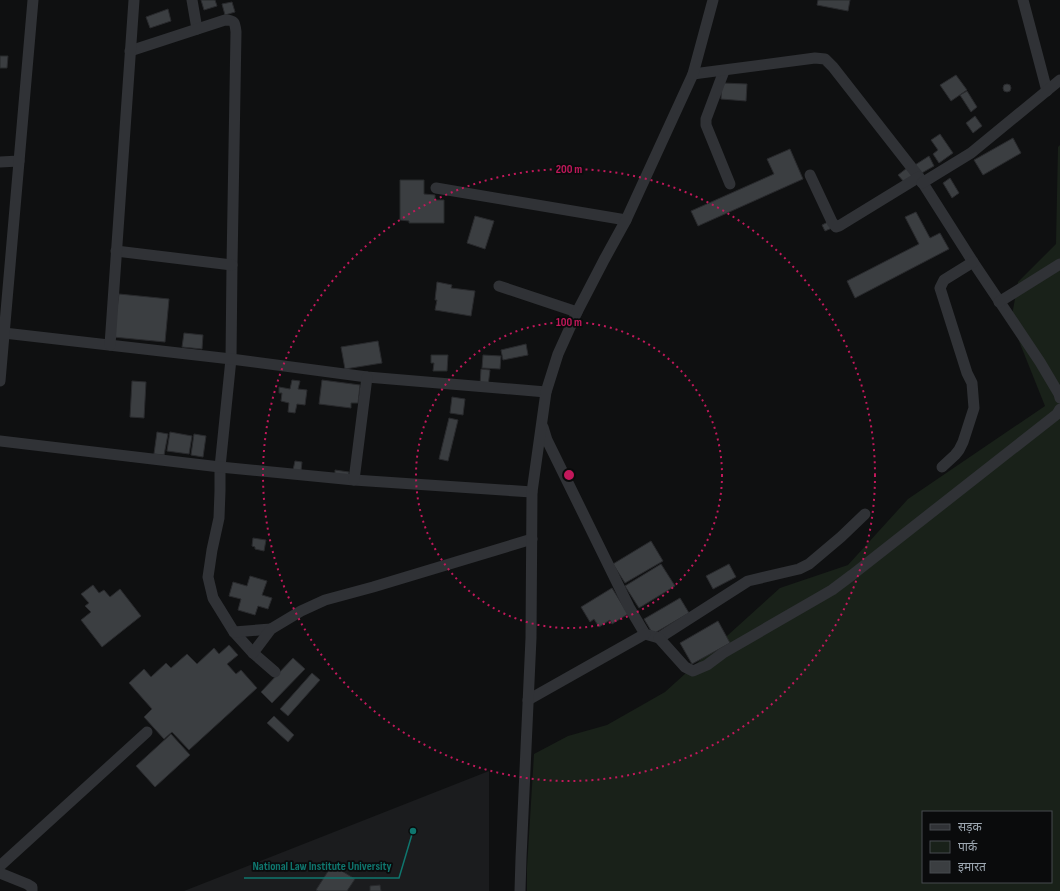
<svg xmlns="http://www.w3.org/2000/svg" width="1060" height="891" font-family="'Sofia Sans Condensed','Noto Sans Devanagari',sans-serif">
  <rect width="100%" height="100%" fill="#0f1011"/>
  <path fill="#1b1c1e" d="M489,771V891H184Z"/>
  <path fill="#192119" fill-rule="evenodd" d="M1060,145V891H527V868L534,754L568,736L607,725L665,692L780,588L848,565L908,499L1045,406L1011,321L1018,282L1056,244L1058,147ZM923,812H1051V882H923Z"/>
  <g fill="#3b3e41" stroke="#292a2d">
    <path d="M201,0H215L217,6L204,10Z"/>
    <path d="M818,0H850L848,11L817,5Z"/>
    <path d="M232,2L235,12L225,15L222,4Z"/>
    <path d="M168,9L171,21L150,28L146,17Z"/>
    <path d="M0,56H8L7,68H0Z"/>
    <path d="M956,75L967,90L951,101L940,85Z"/>
    <path d="M722,83L747,84L746,101L721,99Z"/>
    <circle cx="1007" cy="88" r="4"/>
    <path d="M967,91L977,107L971,112L960,95Z"/>
    <path d="M975,116L982,126L973,133L966,123Z"/>
    <path d="M940,134L953,153L939,163L933,154L938,150L931,140Z"/>
    <path d="M1013,138L1021,153L983,175L974,160Z"/>
    <path d="M790,149L803,179L698,226L691,211L774,174L767,159Z"/>
    <path d="M929,156L934,166L920,174L915,165Z"/>
    <path d="M907,168L913,176L904,182L898,175Z"/>
    <path d="M950,178L959,193L952,198L943,183Z"/>
    <path d="M400,180H424V194L435,195V200H444V223H409V221L400,220Z"/>
    <path d="M916,212L930,238L940,233L949,249L855,298L847,281L919,244L905,217Z"/>
    <path d="M475,216L494,221L485,249L467,243Z"/>
    <path d="M828,222L832,228L825,231L822,225Z"/>
    <path d="M437,282L452,285L451,288L475,291L471,316L435,310L437,300H435Z"/>
    <path d="M119,294L169,299L165,342L113,337Z"/>
    <path d="M184,333L203,335L202,349L182,347Z"/>
    <path d="M378,341L382,363L345,369L341,347Z"/>
    <path d="M526,344L528,355L503,360L501,350Z"/>
    <path d="M431,355H448L447,371H433L434,363H431Z"/>
    <path d="M483,355L501,356L500,369L482,368Z"/>
    <path d="M481,369L490,370L488,386L480,385Z"/>
    <path d="M292,380L300,381L298,389L307,390L305,405L297,404L295,413L288,412L289,403L281,401L282,393H279V387L290,389Z"/>
    <path d="M322,380L360,385L358,403H351V408L319,404Z"/>
    <path d="M132,381L146,382L144,418L130,417Z"/>
    <path d="M452,397L465,399L463,415L450,413Z"/>
    <path d="M449,418L458,420L448,461L439,459Z"/>
    <path d="M157,432L168,434L164,455L154,454Z"/>
    <path d="M170,432L192,436L189,454L167,451Z"/>
    <path d="M194,434L206,436L203,457L191,455Z"/>
    <path d="M295,461L302,462L301,471L293,470Z"/>
    <path d="M335,470L349,472L348,478L335,476Z"/>
    <path d="M253,538L266,540L264,551L255,549V547L252,546Z"/>
    <path d="M651,541L663,561L625,583L613,564Z"/>
    <path d="M661,564L675,586L639,608L625,586Z"/>
    <path d="M729,564L736,577L713,589L706,576Z"/>
    <path d="M250,576L267,581L262,595L272,598L268,609L258,606L255,615L238,610L241,599L229,596L233,582L247,586Z"/>
    <path d="M93,585L99,593L104,590L110,597L120,589L141,616L102,647L81,620L91,612L85,606L89,603L81,594Z"/>
    <path d="M612,588L628,614L612,624L610,620L599,627L594,619L590,622L581,607Z"/>
    <path d="M680,598L689,613L653,634L644,619Z"/>
    <path d="M718,621L730,643L692,664L680,643Z"/>
    <path d="M229,645L238,655L227,664L236,674L241,670L257,688L189,750L172,732L164,739L144,717L152,709L129,683L144,669L151,677L166,663L171,668L187,654L197,664L214,648L219,654Z"/>
    <path d="M293,658L305,669L272,703L261,692Z"/>
    <path d="M312,673L320,680L288,716L280,709Z"/>
    <path d="M274,716L294,735L288,742L267,723Z"/>
    <path d="M171,734L190,755L155,787L136,766Z"/>
    <path d="M332,865L355,879L347,891H318L316,890Z"/>
    <path d="M380,885L381,891H370V886Z"/>
  </g>
  <g fill="none" stroke-linecap="round" stroke-linejoin="round">
    <g stroke="#303236" stroke-width="11">
      <path d="M192,0L197,29"/>
      <path d="M1023,0L1047,91"/>
      <path d="M130,51L225,20C235,20 235,23 236,32L232,265L231,359L220,467V491L219,518L212,550L208,577L213,598L234,632L253,653L275,672"/>
      <path d="M724,71L706,119V125L730,184"/>
      <path d="M693,74L815,58L825,59L833,67L919,177L973,262L1040,362L1059,394L1060,398"/>
      <path d="M0,162L19,161"/>
      <path d="M810,175L832,222L836,227L839,226L919,177"/>
      <path d="M922,183L971,153L1060,80"/>
      <path d="M436,188L626,220"/>
      <path d="M116,251L232,265"/>
      <path d="M499,286L577,312"/>
      <path d="M999,302L1060,264"/>
      <path d="M4,333L231,359L367,377L546,392"/>
      <path d="M110,345L134,0"/>
      <path d="M0,381L33,0"/>
      <path d="M543,427L547,440L629,607L645,634L659,638L748,581L799,569L809,564L841,537L865,514"/>
      <path d="M0,441L220,467L354,480L532,492"/>
      <path d="M942,467L955,455L959,450L963,442L974,408L972,383L967,373L940,288L944,280L973,262"/>
      <path d="M354,480L367,377"/>
      <path d="M234,632L271,629"/>
      <path d="M659,638L685,667L693,671L707,665L723,653L832,590L852,575L1057,414L1060,409"/>
      <path d="M253,653L271,629L301,611L325,600L373,587L532,539"/>
      <path d="M528,700L645,634"/>
      <path d="M0,866L147,732"/>
      <path d="M0,873L27,884L32,887V891"/>
      <path d="M520,891L521,858L531,638L532,492L546,392L558,354L577,312L604,260L626,220L693,74L713,0"/>
    </g>
  </g>
  <g fill="none" stroke="#c2185b" stroke-width="2" stroke-dasharray="2 4">
    <circle cx="569" cy="475" r="153"/>
    <circle cx="569" cy="475" r="306"/>
  </g>
  <circle cx="569" cy="475" r="6" fill="#c2185b" stroke="#0a0b0c" stroke-width="2"/>
  <g font-size="12" text-anchor="middle" font-weight="bold" fill="#c2185b" stroke="#0a0b0c" stroke-width="3.5" stroke-linejoin="round" paint-order="stroke">
    <text x="569" y="173">200 m</text>
    <text x="569" y="326">100 m</text>
  </g>
  <path fill="none" stroke="#0f766e" stroke-width="1.5" d="M413 831L399 878H244"/>
  <circle fill="#0f766e" stroke="#0a0b0c" stroke-width="1.5" cx="413" cy="831" r="4"/>
  <g font-size="12" text-anchor="middle" font-weight="bold" fill="#0f766e" stroke="#0a0b0c" stroke-width="3.5" stroke-linejoin="round" paint-order="stroke">
    <text x="322" y="870">National Law Institute University</text>
  </g>
  <rect x="922" y="811" width="130" height="72" fill="#0a0b0c" stroke="#464a4f"/>
  <rect x="930" y="824" width="20" height="6" fill="#303236" stroke="#464a4f"/>
  <text x="958" y="831" font-size="12" fill="#9fa9b3">सड़क</text>
  <rect x="930" y="841" width="20" height="12" fill="#192119" stroke="#464a4f"/>
  <text x="958" y="851" font-size="12" fill="#9fa9b3">पार्क</text>
  <rect x="930" y="861" width="20" height="12" fill="#3b3e41" stroke="#464a4f"/>
  <text x="958" y="871" font-size="12" fill="#9fa9b3">इमारत</text>
</svg>
